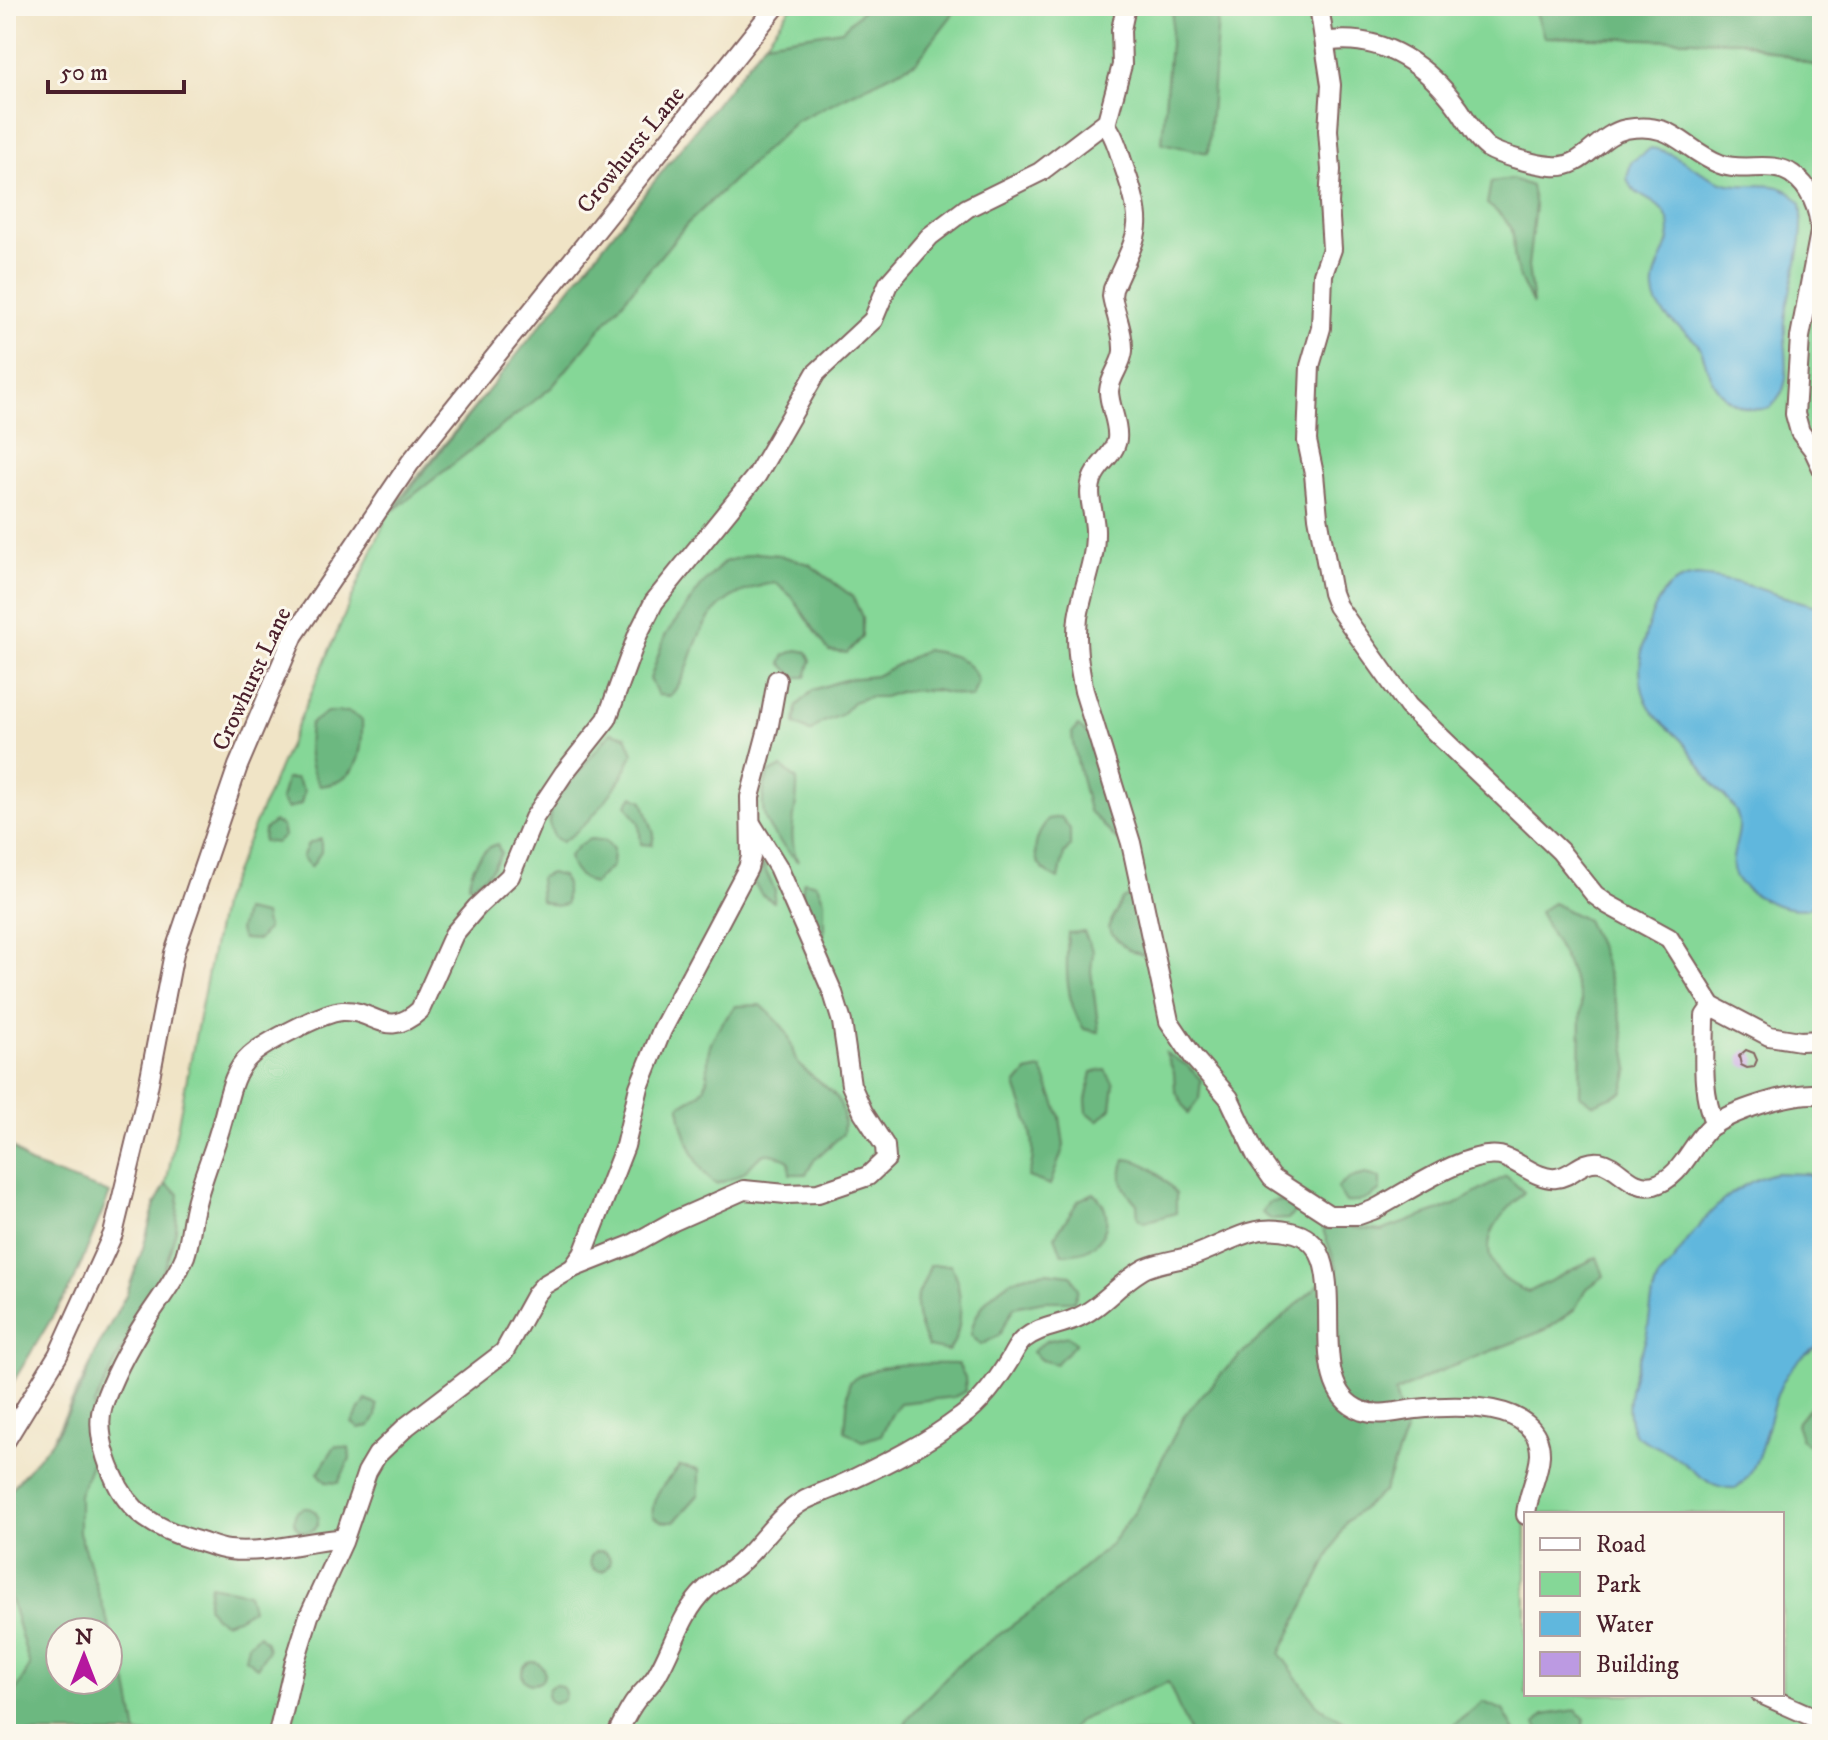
<svg xmlns="http://www.w3.org/2000/svg" width="1828" height="1740" font-family="'IM FELL DW Pica',serif">
  <rect width="100%" height="100%" fill="#fbf7ec"/>
  <filter id="ink" filterUnits="userSpaceOnUse"><feTurbulence type="fractalNoise" baseFrequency=".0125" numOctaves="2"/><feDisplacementMap in="SourceGraphic" scale="16" xChannelSelector="R" yChannelSelector="G"/><feConvolveMatrix kernelMatrix="1 2 1 2 8 2 1 2 1" color-interpolation-filters="sRGB"/></filter>
  <filter id="wash" filterUnits="userSpaceOnUse"><feTurbulence type="fractalNoise" baseFrequency=".006" numOctaves="4" result="noise"/><feDisplacementMap in="SourceGraphic" scale="32" xChannelSelector="R" yChannelSelector="G"/><feGaussianBlur stdDeviation="1.8" result="paint"/><feColorMatrix in="noise" values="0 0 0 0 0 0 0 0 0 0 0 0 0 0 0 0 0 1.4 0 .05"/><feComposite in="paint" operator="in"/></filter>
  <g filter="url(#wash)">
    <rect width="100%" height="100%" fill="#f0e4c6"/>
    <g fill="#85d797" stroke="#687b61" stroke-width="2" fill-rule="evenodd">
      <path d="M792,6H1534L1545,37L1741,41L1822,68V1734H48L15,1514L127,1293L166,1184L222,901L389,511L689,147ZM1526,1514H1782V1694H1526ZM60,1632H108V1680H60Z"/>
      <path d="M6,1583L30,1666L6,1710Z"/>
    </g>
    <g fill="#6cb880" stroke="#5b6c56" stroke-width="2" fill-rule="evenodd">
      <path d="M867,6H959L916,62L796,121L687,224L552,387L393,511L765,42L842,30Z"/>
      <path d="M1173,6H1219L1208,153L1162,143Z"/>
      <path d="M1534,6H1822V68L1741,41L1544,37Z"/>
      <path d="M1512,179L1531,186L1535,206L1528,266L1533,305C1528,294 1520,282 1517,270C1507,232 1526,233 1487,204L1491,182Z"/>
      <path d="M756,553L779,555L809,564L853,597L862,617V637L847,653L829,651L792,597L776,583C745,587 718,599 703,628C689,654 691,672 670,696L658,695L650,679L665,636L702,585L724,562Z"/>
      <path d="M797,650L807,652L811,660L806,677H795L781,663L785,655Z"/>
      <path d="M925,650C950,654 969,656 978,681L972,698L934,690L902,691L884,697H868L853,702L841,715L821,723L810,732L795,724L797,706L813,690L847,679L876,676Z"/>
      <path d="M327,712H349L362,720C363,754 359,782 320,786C307,765 307,748 310,724Z"/>
      <path d="M1078,726L1101,744L1119,834L1117,840L1089,811L1073,743L1072,733Z"/>
      <path d="M611,732L626,736L633,753C622,784 590,825 562,842L554,837L549,823L551,806Z"/>
      <path d="M782,767L797,780C799,810 785,831 798,862C769,830 754,819 768,774Z"/>
      <path d="M286,779H296L304,791L301,804L288,809L281,800Z"/>
      <path d="M633,796L643,801L654,834L652,845L641,844L639,823L627,805Z"/>
      <path d="M1061,817L1070,829V847L1064,854L1059,879C1028,867 1031,843 1048,819Z"/>
      <path d="M274,822L282,826L284,836L276,843L263,841L264,830Z"/>
      <path d="M321,839V852L311,867L302,857L308,844Z"/>
      <path d="M590,839L606,841L613,849L612,866L593,884C579,877 571,872 569,856L578,846Z"/>
      <path d="M497,844L501,853C494,868 484,881 469,885C470,870 481,848 497,844Z"/>
      <path d="M763,865L775,891L774,902L762,895L754,883Z"/>
      <path d="M550,873L562,876L566,884V904L556,906L541,901L539,878Z"/>
      <path d="M804,881L817,884L824,901V935C806,922 798,903 804,881Z"/>
      <path d="M1134,894L1147,956C1128,952 1119,944 1108,928L1122,899Z"/>
      <path d="M1553,903L1586,920L1601,951L1621,1020L1629,1069L1623,1092L1594,1104L1580,1095L1581,999L1567,963L1539,912Z"/>
      <path d="M244,911L264,915L267,929L258,940L242,939L239,931Z"/>
      <path d="M1084,932L1093,952L1091,971L1099,1032L1084,1029C1064,1001 1066,965 1068,933Z"/>
      <path d="M761,1005C771,1014 780,1022 787,1033C792,1042 792,1055 798,1063C823,1091 848,1088 843,1134L815,1159L806,1174H790L789,1161C757,1144 762,1160 740,1175C733,1179 724,1181 716,1184C699,1175 679,1126 680,1106C686,1100 696,1098 701,1092C711,1082 706,1062 709,1049C714,1032 725,1019 736,1006Z"/>
      <path d="M1166,1053L1188,1066L1201,1080L1199,1099L1188,1114L1175,1090L1174,1073Z"/>
      <path d="M1042,1069L1060,1117L1064,1146L1050,1185L1028,1177C1041,1143 1026,1118 1016,1085L1027,1072Z"/>
      <path d="M1105,1070L1114,1084L1111,1108L1098,1121L1087,1112L1086,1100L1092,1072Z"/>
      <path d="M6,1140L29,1164L110,1193L74,1281L6,1394Z"/>
      <path d="M1125,1159C1148,1160 1161,1176 1176,1193V1213L1144,1222L1138,1218L1137,1204C1123,1189 1117,1179 1125,1159Z"/>
      <path d="M1366,1174L1380,1178V1190C1369,1200 1361,1203 1346,1202L1337,1188L1350,1178Z"/>
      <path d="M1506,1176L1524,1192C1515,1203 1501,1214 1495,1226C1478,1258 1500,1282 1529,1292L1597,1257L1604,1276L1585,1290L1575,1309L1545,1330L1435,1373L1395,1393L1406,1432L1384,1491L1346,1522L1280,1654L1318,1706L1367,1734H1190L1168,1682L1078,1721L1068,1734H900L909,1717L957,1665L1044,1602L1110,1545L1136,1510L1185,1414L1228,1367L1337,1268L1323,1230L1338,1226L1381,1231L1454,1205Z"/>
      <path d="M166,1184L179,1194L176,1230L166,1264L94,1405L93,1459L79,1495V1532L128,1685L137,1734H6V1710L30,1666L6,1583V1495L54,1439L83,1385L96,1351L127,1293L143,1248L155,1204ZM60,1632H108V1680H60Z"/>
      <path d="M1094,1193C1112,1210 1111,1235 1088,1249C1080,1254 1071,1253 1062,1254L1055,1236L1079,1200Z"/>
      <path d="M1279,1201L1290,1204L1295,1212L1288,1219L1272,1220L1262,1213L1268,1203Z"/>
      <path d="M930,1265H950C963,1286 965,1331 948,1351L928,1347C922,1332 912,1311 918,1295C923,1283 926,1279 930,1265Z"/>
      <path d="M1047,1272L1071,1275L1078,1289L1074,1301H1044L1014,1307L999,1335L981,1345L971,1335C973,1310 996,1286 1020,1277C1028,1274 1038,1273 1047,1272Z"/>
      <path d="M1067,1336L1076,1343L1056,1364L1041,1360L1032,1352L1046,1341Z"/>
      <path d="M958,1364L965,1377L966,1391L954,1397L900,1403L893,1412L881,1435L863,1441L845,1431L849,1382C880,1360 921,1364 958,1364Z"/>
      <path d="M366,1400L377,1405L376,1417L370,1426L359,1428L352,1423Z"/>
      <path d="M1811,1406L1822,1413V1439L1818,1444H1807L1801,1438L1796,1424Z"/>
      <path d="M335,1446L349,1448L350,1459L338,1483L326,1482L318,1473Z"/>
      <path d="M680,1466L699,1470V1494L674,1522H662L653,1517C650,1495 666,1482 680,1466Z"/>
      <circle cx="306" cy="1520" r="12"/>
      <circle cx="600" cy="1561" r="10"/>
      <path d="M210,1585L248,1593L252,1609L237,1618L224,1622L215,1617L207,1606Z"/>
      <path d="M259,1635L266,1642L268,1650L257,1667L245,1658L248,1644Z"/>
      <circle cx="533" cy="1673" r="11"/>
      <circle cx="556" cy="1694" r="9"/>
      <path d="M1483,1702L1503,1710L1515,1731L1513,1734H1442Z"/>
      <path d="M1576,1710L1585,1719L1582,1734H1543L1535,1724L1544,1715Z"/>
    </g>
    <g fill="#60b7dd" stroke="#556b84" stroke-width="2">
      <path d="M1651,148C1680,152 1697,175 1725,183C1755,191 1780,174 1801,204C1807,244 1789,282 1785,321C1783,341 1790,363 1785,383C1783,394 1778,401 1769,408C1744,414 1720,399 1710,376C1705,364 1704,351 1696,342C1680,325 1656,316 1654,291C1651,265 1677,246 1668,220C1659,196 1632,200 1627,178L1631,162Z"/>
      <path d="M1697,576C1741,579 1780,598 1822,607V897L1809,908C1787,912 1757,900 1741,884C1720,862 1746,838 1737,814C1733,803 1722,795 1714,786C1703,771 1694,755 1682,741C1673,731 1660,723 1652,711C1633,683 1640,648 1651,617C1660,593 1670,579 1697,576Z"/>
      <path d="M1775,1173L1808,1174L1822,1179V1343C1809,1351 1793,1364 1785,1378C1766,1409 1766,1466 1737,1488C1710,1490 1695,1471 1675,1457C1663,1448 1648,1444 1635,1435C1619,1406 1636,1370 1645,1341C1651,1322 1649,1300 1657,1281C1660,1273 1667,1271 1672,1263C1698,1224 1727,1185 1775,1173Z"/>
    </g>
    <g id="blocks">
      <path fill="#bc9ae2" d="M1746,1050L1754,1053L1757,1060L1754,1067L1747,1068L1741,1065L1739,1056Z"/>
    </g>
  </g>
  <g filter="url(#ink)">
    <use href="#blocks" fill-opacity="0" stroke="#846461" stroke-width="2"/>
    <g fill="none" stroke-linecap="round" stroke-linejoin="round">
      <g stroke="#846461" stroke-width="22">
        <g id="minor">
          <path d="M1319,6L1331,85L1328,130L1331,170L1329,203L1332,249L1323,274L1321,328L1310,366L1307,441L1314,474L1318,517L1332,593L1337,606L1408,706L1560,851L1595,895L1607,904L1669,938L1712,1006L1769,1036L1800,1041L1822,1040"/>
          <path d="M1331,41C1385,35 1429,67 1459,109C1468,122 1476,139 1488,148C1501,156 1537,165 1552,166C1584,170 1597,135 1626,129C1674,120 1683,150 1720,164C1742,173 1772,160 1792,174C1810,186 1820,210 1820,232L1800,337L1795,414L1800,432L1813,449L1822,468"/>
          <path d="M1109,129C1117,141 1120,156 1125,170C1147,231 1137,233 1113,289L1112,296C1115,314 1124,333 1123,351C1122,365 1110,376 1109,391C1109,407 1119,422 1117,439C1115,455 1097,464 1092,480C1086,497 1096,516 1095,534C1095,563 1082,590 1078,618C1075,643 1079,667 1084,691L1131,843L1169,1021L1194,1058L1229,1098L1256,1155L1272,1178L1329,1215H1359L1373,1210C1405,1194 1465,1150 1500,1156C1518,1160 1537,1180 1556,1178C1572,1177 1582,1159 1600,1162C1620,1166 1630,1190 1654,1185C1681,1178 1690,1147 1708,1129C1726,1112 1798,1089 1822,1095"/>
          <path d="M1712,1006L1705,1016C1705,1051 1700,1092 1715,1124"/>
          <path d="M573,1268L631,1245L674,1221L744,1190L786,1194L818,1193L868,1176L886,1159L885,1146L863,1112L851,1085L842,1022L833,993L778,867L752,825"/>
          <path d="M6,1440L58,1355L113,1234L145,1103L174,953L238,766L294,635L410,463L776,6"/>
          <path d="M338,1539C303,1542 264,1554 229,1550C217,1549 206,1543 194,1540C157,1529 128,1513 113,1475C104,1455 96,1426 103,1405C113,1376 128,1348 144,1323C158,1301 175,1281 185,1256C191,1239 191,1220 196,1203C203,1175 215,1149 222,1122C229,1099 231,1073 250,1056C264,1043 324,1012 342,1011C375,1009 386,1041 420,1010L454,934L477,907L510,876L534,818L564,773L607,719L638,634L654,602L757,475L816,373L873,320L888,284L930,236L967,208L1040,172L1107,121L1122,65L1121,30L1126,6"/>
          <path d="M1761,1694L1822,1721"/>
          <path d="M278,1734L295,1661L309,1616L343,1542L367,1472L377,1455L407,1426L504,1352L536,1294L544,1285L573,1268L583,1254L625,1146L639,1087L662,1030L748,868L751,857L750,797L769,725L777,680"/>
          <path d="M617,1734C623,1722 629,1709 637,1699C644,1690 653,1683 658,1673C674,1645 681,1614 705,1590C716,1579 731,1572 742,1561C764,1541 778,1515 805,1500C819,1493 835,1488 849,1481C887,1463 927,1443 961,1417C982,1402 996,1382 1009,1361C1014,1353 1017,1344 1024,1339C1039,1327 1057,1326 1074,1319C1101,1309 1120,1281 1146,1268C1160,1262 1177,1260 1192,1256C1231,1243 1251,1221 1295,1233C1361,1252 1295,1387 1362,1411C1381,1417 1397,1411 1416,1409C1453,1405 1541,1400 1540,1455C1539,1475 1527,1495 1526,1515"/>
        </g>
      </g>
      <use href="#minor" stroke="#fff" stroke-width="18"/>
    </g>
  </g>
  <g text-anchor="middle" dominant-baseline="central" stroke-width="6" stroke-linejoin="round" paint-order="stroke">
    <g font-size="24" fill="#4a1f2b" stroke="#fbf7ec">
      <text transform="translate(631 150) rotate(-51)">Crowhurst Lane</text>
      <text transform="translate(252 679) rotate(-65)">Crowhurst Lane</text>
    </g>
  </g>
  <rect width="1828" height="1740" fill="none" stroke="#fbf7ec" stroke-width="32"/>
  <rect x="1524" y="1512" width="260" height="184" fill="#fbf7ec" stroke="#b4a19f" stroke-width="2"/>
  <rect x="1540" y="1538" width="40" height="12" fill="#ffffff" stroke="#b4a19f" stroke-width="2"/>
  <text x="1596" y="1552" font-size="24" fill="#4a1f2b">Road</text>
  <rect x="1540" y="1572" width="40" height="24" fill="#85d797" stroke="#b4a19f" stroke-width="2"/>
  <text x="1596" y="1592" font-size="24" fill="#4a1f2b">Park</text>
  <rect x="1540" y="1612" width="40" height="24" fill="#60b7dd" stroke="#b4a19f" stroke-width="2"/>
  <text x="1596" y="1632" font-size="24" fill="#4a1f2b">Water</text>
  <rect x="1540" y="1652" width="40" height="24" fill="#bc9ae2" stroke="#b4a19f" stroke-width="2"/>
  <text x="1596" y="1672" font-size="24" fill="#4a1f2b">Building</text>
  <g transform="translate(84 1656)"><circle r="38" fill="#fbf7ec" stroke="#b4a19f" stroke-width="2"/>
  <path d="M0-6L14 30L0 20L-14 30Z" fill="#b5179e"/>
  <text y="-12" font-size="22" font-weight="bold" text-anchor="middle" fill="#4a1f2b">N</text>
  </g>
  <path d="M48 80v12h136v-12" fill="none" stroke="#4a1f2b" stroke-width="4"/>
  <text x="60" y="80" font-size="24" fill="#4a1f2b" stroke="#fbf7ec" stroke-width="6" paint-order="stroke">50 m</text>
</svg>
